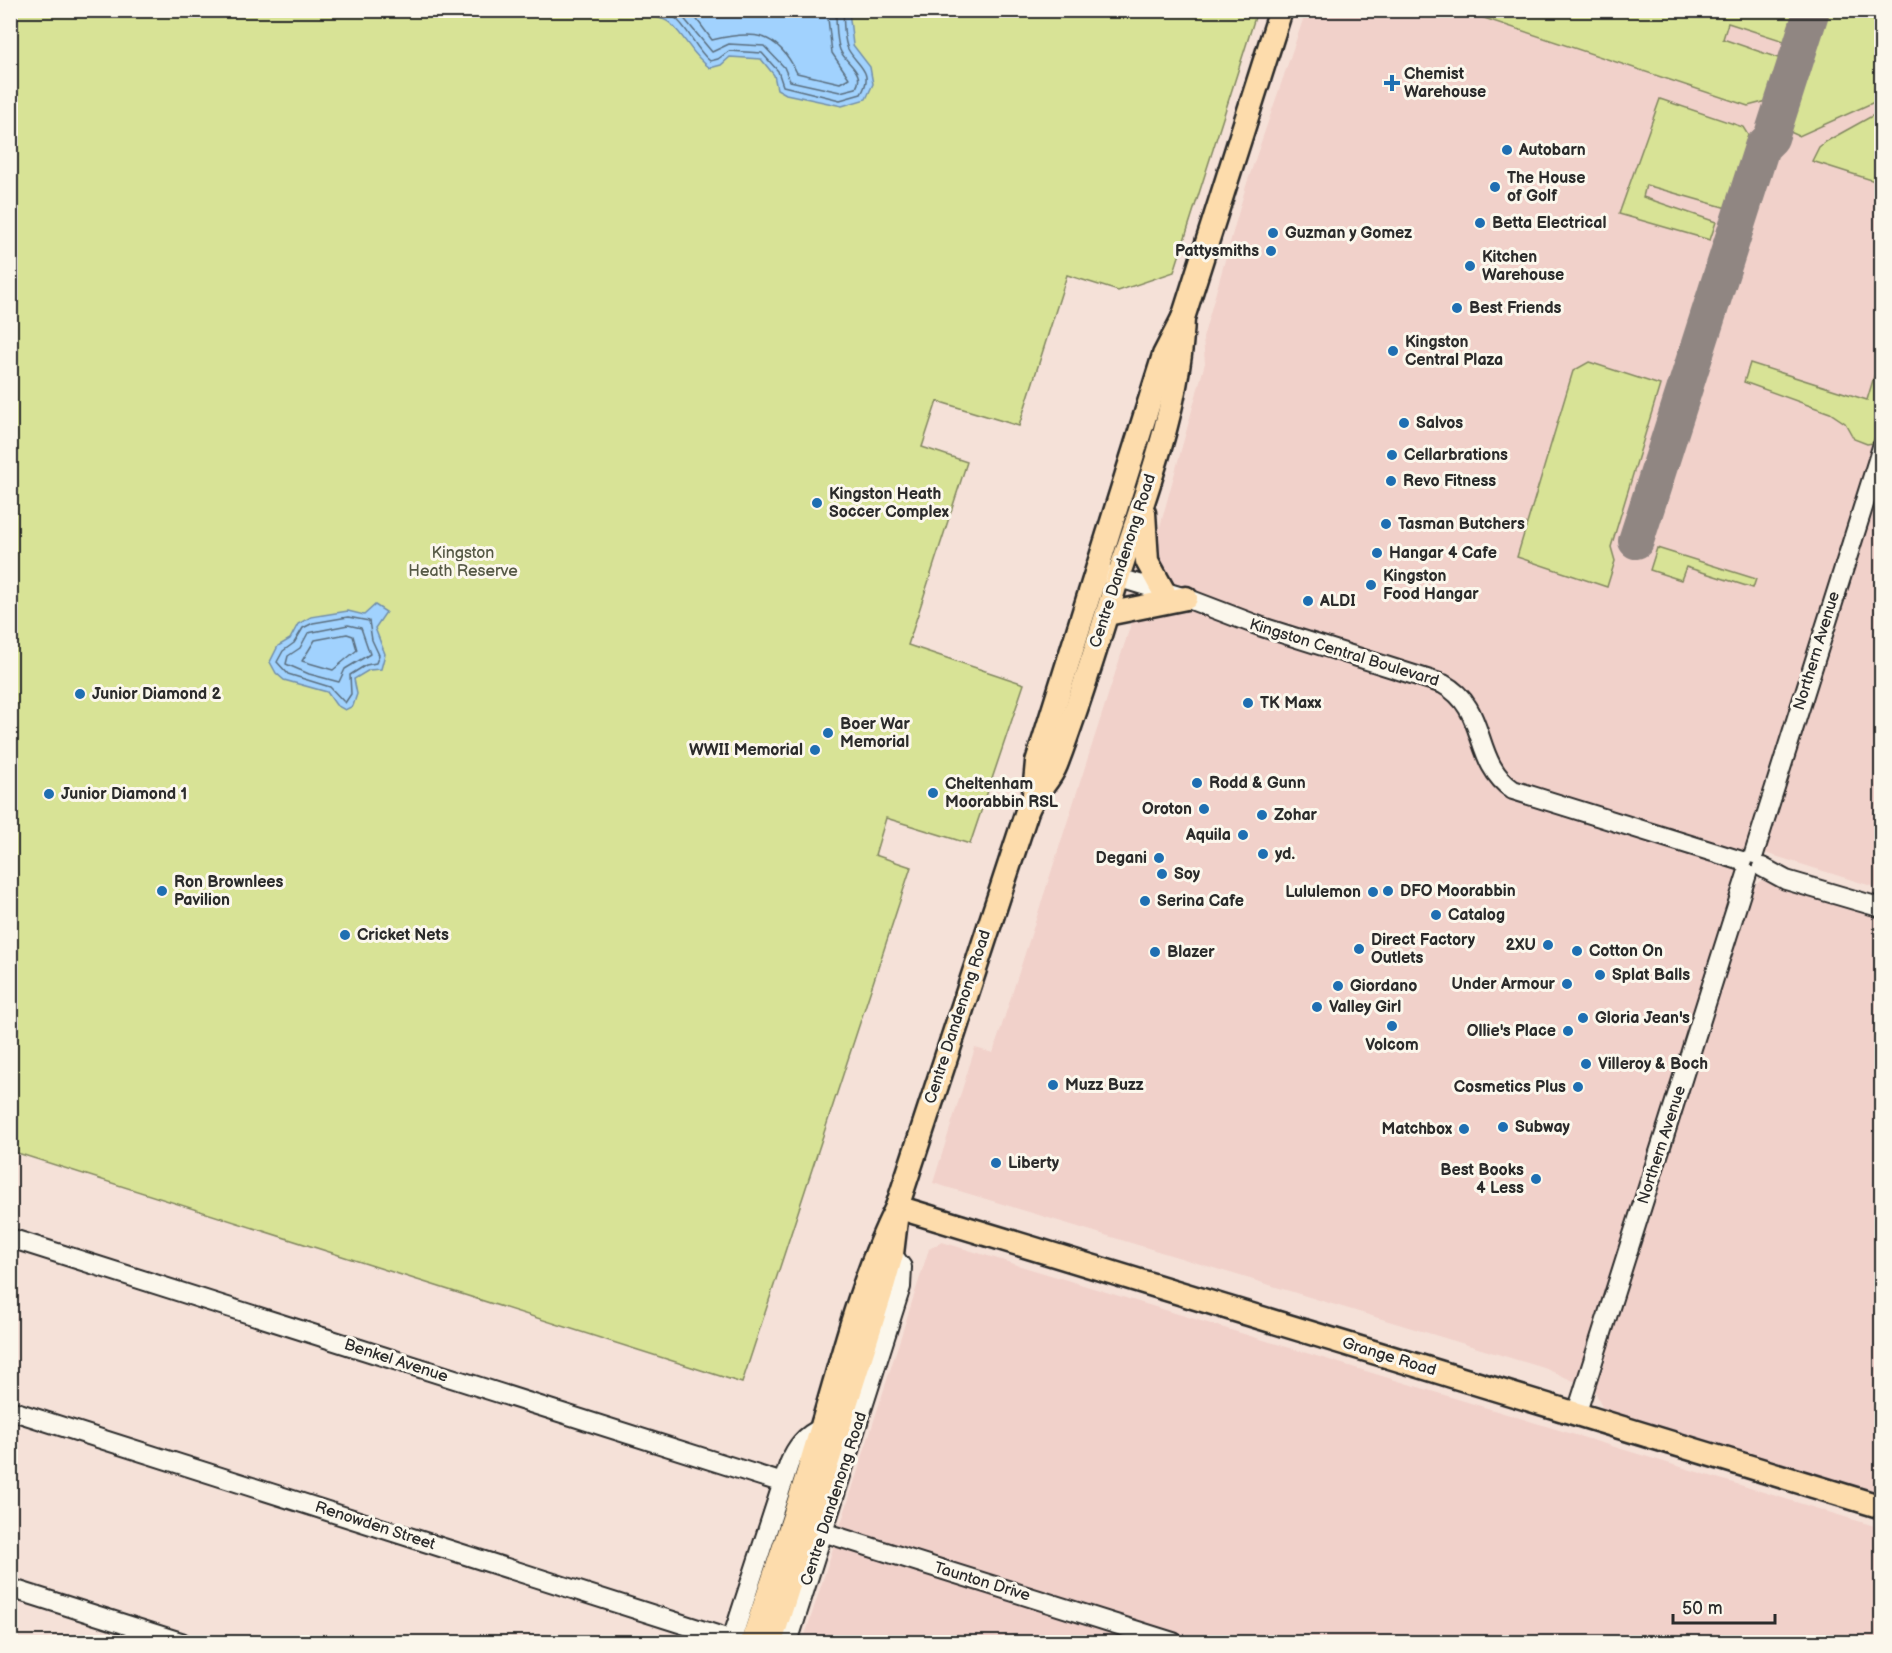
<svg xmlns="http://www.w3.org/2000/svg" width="1892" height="1653" font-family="'Balsamiq Sans',sans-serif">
  <rect width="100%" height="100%" fill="#f5e1d8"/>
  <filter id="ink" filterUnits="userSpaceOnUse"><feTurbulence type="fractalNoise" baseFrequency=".0167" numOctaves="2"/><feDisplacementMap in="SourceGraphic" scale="12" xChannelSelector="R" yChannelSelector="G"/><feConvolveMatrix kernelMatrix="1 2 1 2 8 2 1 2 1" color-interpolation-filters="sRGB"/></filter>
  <g filter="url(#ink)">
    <g fill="#f1d1ca">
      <path d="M1306,11H1881V889L1765,853L1801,735L1782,729L1576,1382L1544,1368L933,1183L975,1048L993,1053L1147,574L1205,363L1203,338L1246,186Z"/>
      <path d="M1762,880L1881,916V1493L1603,1409L1595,1391L1754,886Z"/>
      <path d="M942,1242L1881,1528V1642H803L929,1249Z"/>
    </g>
    <g fill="#d8e396" stroke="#828760" stroke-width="1.5">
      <path d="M10,11H1257L1174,272L1118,291L1067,275L1019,426L937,401L922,447L967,462L908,645L1024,684L970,844L886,818L875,855L911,867L742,1383L11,1151Z"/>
      <path d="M1463,11L1801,10V11L1790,43L1728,23L1723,39L1784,60L1767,101L1748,106Z"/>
      <path d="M1824,11H1881V99L1799,136L1788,131Z"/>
      <path d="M1660,99L1743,127L1748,135L1727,208L1646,185L1643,197L1716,222L1710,240L1619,214Z"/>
      <path d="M1881,111V183L1812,161L1819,147L1827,141Z"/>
      <path d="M1589,362L1660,385L1611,547L1615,561L1607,587L1517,557L1573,371Z"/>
      <path d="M1750,363L1867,400L1876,370L1881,372V415L1873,443L1867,444L1854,439L1845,423L1830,413L1744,382Z"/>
      <path d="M1657,548L1756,579L1753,588L1686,567L1681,580L1650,570Z"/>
    </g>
    <g fill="#a1d2fe" stroke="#728faa" stroke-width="1.5">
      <path d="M647,11H849L853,45L870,67L873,84L866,99L842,106L786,94L777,89L774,75L761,59L730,57L721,65L710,68C691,54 687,39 671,24C664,16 656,21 647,11Z"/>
      <path d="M375,605L386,612L375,628L385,654L381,669L369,670L354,679L357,694L353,706L345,710L336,705L327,692L284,680L276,673L270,662L278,646L290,639L298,624L311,617L348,611L364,615Z"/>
    </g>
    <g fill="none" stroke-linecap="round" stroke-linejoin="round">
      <g stroke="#5a6e7f" stroke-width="1.5">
        <path d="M655,10C660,14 667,13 673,16C689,28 695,49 710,61L718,59L729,51L762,53L778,71L783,86L840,100L861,94C875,71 857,66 848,49C843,39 844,21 843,10"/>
        <path d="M677,10L712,52L729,44L764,46L784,67L790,81L840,92L856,88C866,72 845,63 840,50C836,39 836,22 836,10"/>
        <path d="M690,10L712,40C753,30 777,31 797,73L840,83L849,78L832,53L827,10"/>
        <path d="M348,617L369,621L372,640L379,655L376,663L366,665L350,675L351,694L345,703L330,687L288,674L277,662L283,651L294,643L303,628L313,623Z"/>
        <path d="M348,625L361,628L370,654L345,669L339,682L309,674L286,664L288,656L300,648L308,633Z"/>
        <path d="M347,634L353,636L357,650L333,670L302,661L315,640Z"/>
      </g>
      <path stroke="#908682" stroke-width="36" d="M1636,541L1762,147L1771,138L1812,10"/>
      <g stroke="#2b2b2b" stroke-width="22">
        <g id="minor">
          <path d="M1106,574L1186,598L1262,627L1443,684C1489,709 1471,761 1513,790L1742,861"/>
          <path d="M1754,854L1882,447"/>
          <path d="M1762,867L1786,880L1882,908"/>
          <path d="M10,1238L783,1483"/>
          <path d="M10,1410L739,1642"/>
          <path d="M1576,1415L1747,874"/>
          <path d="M813,1529L1173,1642"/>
          <path d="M10,1588L181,1642"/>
          <path d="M731,1642L789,1464C796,1447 805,1435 822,1428"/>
          <path d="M788,1642L901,1287L902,1267L892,1254"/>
        </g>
      </g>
      <g stroke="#2b2b2b" stroke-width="27">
        <g id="major">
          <path d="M1144,513L1147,561L1164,592"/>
          <path d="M1107,614L1186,598"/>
          <path d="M1034,794L1037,762L1164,355L1183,318L1281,10"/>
          <path d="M897,1207L1882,1507"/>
          <path d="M752,1642C776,1570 801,1499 822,1426C844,1351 862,1277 897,1207L1027,811C1034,793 1050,781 1056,765C1080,703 1099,638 1119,574C1146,492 1180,405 1183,318"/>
          <path d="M771,1642L881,1293L892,1254L896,1220"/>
        </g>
      </g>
      <use href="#minor" stroke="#fbf7ec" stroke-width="18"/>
      <use href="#major" stroke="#fddcac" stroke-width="22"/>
    </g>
  </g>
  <g fill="#1f6fb2" stroke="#fbf7ec" stroke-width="2">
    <path d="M1389 74h6v6h6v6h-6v6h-6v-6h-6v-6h6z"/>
    <circle cx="1507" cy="150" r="6"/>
    <circle cx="1495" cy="187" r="6"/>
    <circle cx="1480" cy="223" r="6"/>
    <circle cx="1273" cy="233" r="6"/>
    <circle cx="1271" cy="251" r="6"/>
    <circle cx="1470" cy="266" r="6"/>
    <circle cx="1457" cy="308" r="6"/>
    <circle cx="1393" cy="351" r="6"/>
    <circle cx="1404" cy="423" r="6"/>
    <circle cx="1392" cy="455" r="6"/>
    <circle cx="1391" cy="481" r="6"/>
    <circle cx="817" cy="503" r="6"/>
    <circle cx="1386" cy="524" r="6"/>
    <circle cx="1377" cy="553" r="6"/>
    <circle cx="1371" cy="585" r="6"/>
    <circle cx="1308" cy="601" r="6"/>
    <circle cx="80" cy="694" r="6"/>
    <circle cx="1248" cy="703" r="6"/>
    <circle cx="828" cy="733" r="6"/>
    <circle cx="815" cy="750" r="6"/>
    <circle cx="1197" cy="783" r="6"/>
    <circle cx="933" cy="793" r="6"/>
    <circle cx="49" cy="794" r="6"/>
    <circle cx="1204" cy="809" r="6"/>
    <circle cx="1262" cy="815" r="6"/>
    <circle cx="1243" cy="835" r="6"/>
    <circle cx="1263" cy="854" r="6"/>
    <circle cx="1159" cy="858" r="6"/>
    <circle cx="1162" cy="874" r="6"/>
    <circle cx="162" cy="891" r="6"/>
    <circle cx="1388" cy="891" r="6"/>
    <circle cx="1373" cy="892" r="6"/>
    <circle cx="1145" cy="901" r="6"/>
    <circle cx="1436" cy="915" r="6"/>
    <circle cx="345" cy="935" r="6"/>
    <circle cx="1548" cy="945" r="6"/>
    <circle cx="1359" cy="949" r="6"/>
    <circle cx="1577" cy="951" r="6"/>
    <circle cx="1155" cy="952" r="6"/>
    <circle cx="1600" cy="975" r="6"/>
    <circle cx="1567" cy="984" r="6"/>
    <circle cx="1338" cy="986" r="6"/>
    <circle cx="1317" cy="1007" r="6"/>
    <circle cx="1583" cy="1018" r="6"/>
    <circle cx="1392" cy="1026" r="6"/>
    <circle cx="1568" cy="1031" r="6"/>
    <circle cx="1586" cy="1064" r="6"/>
    <circle cx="1053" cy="1085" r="6"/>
    <circle cx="1578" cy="1087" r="6"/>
    <circle cx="1503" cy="1127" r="6"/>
    <circle cx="1464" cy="1129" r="6"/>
    <circle cx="996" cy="1163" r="6"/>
    <circle cx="1536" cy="1179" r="6"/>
  </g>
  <g text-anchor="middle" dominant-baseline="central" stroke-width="6" stroke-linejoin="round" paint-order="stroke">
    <g font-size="16" font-weight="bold" fill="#2b2b2b" stroke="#fbf7ec" text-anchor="start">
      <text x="1404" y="74">Chemist<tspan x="1404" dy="18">Warehouse</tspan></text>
      <text x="1519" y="150">Autobarn</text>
      <text x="1507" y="178">The House<tspan x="1507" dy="18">of Golf</tspan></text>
      <text x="1492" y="223">Betta Electrical</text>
      <text x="1285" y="233">Guzman y Gomez</text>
      <text x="1259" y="251" text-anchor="end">Pattysmiths</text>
      <text x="1482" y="257">Kitchen<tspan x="1482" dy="18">Warehouse</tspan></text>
      <text x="1469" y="308">Best Friends</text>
      <text x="1405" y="342">Kingston<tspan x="1405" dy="18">Central Plaza</tspan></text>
      <text x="1416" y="423">Salvos</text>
      <text x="1404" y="455">Cellarbrations</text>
      <text x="1403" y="481">Revo Fitness</text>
      <text x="829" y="494">Kingston Heath<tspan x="829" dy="18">Soccer Complex</tspan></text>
      <text x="1398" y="524">Tasman Butchers</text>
      <text x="1389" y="553">Hangar 4 Cafe</text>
      <text x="1383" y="576">Kingston<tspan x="1383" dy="18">Food Hangar</tspan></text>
      <text x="1320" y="601">ALDI</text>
      <text x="92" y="694">Junior Diamond 2</text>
      <text x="1260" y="703">TK Maxx</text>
      <text x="840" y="724">Boer War<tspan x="840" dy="18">Memorial</tspan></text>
      <text x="803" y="750" text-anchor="end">WWII Memorial</text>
      <text x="1209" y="783">Rodd &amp; Gunn</text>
      <text x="945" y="784">Cheltenham<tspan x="945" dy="18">Moorabbin RSL</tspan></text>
      <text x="61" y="794">Junior Diamond 1</text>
      <text x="1192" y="809" text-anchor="end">Oroton</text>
      <text x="1274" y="815">Zohar</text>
      <text x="1231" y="835" text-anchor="end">Aquila</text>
      <text x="1275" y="854">yd.</text>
      <text x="1147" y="858" text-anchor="end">Degani</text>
      <text x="1174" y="874">Soy</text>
      <text x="174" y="882">Ron Brownlees<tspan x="174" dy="18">Pavilion</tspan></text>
      <text x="1400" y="891">DFO Moorabbin</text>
      <text x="1361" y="892" text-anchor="end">Lululemon</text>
      <text x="1157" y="901">Serina Cafe</text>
      <text x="1448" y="915">Catalog</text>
      <text x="357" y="935">Cricket Nets</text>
      <text x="1371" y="940">Direct Factory<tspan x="1371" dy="18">Outlets</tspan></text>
      <text x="1536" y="945" text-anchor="end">2XU</text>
      <text x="1589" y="951">Cotton On</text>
      <text x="1167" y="952">Blazer</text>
      <text x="1612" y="975">Splat Balls</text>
      <text x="1555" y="984" text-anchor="end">Under Armour</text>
      <text x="1350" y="986">Giordano</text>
      <text x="1329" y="1007">Valley Girl</text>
      <text x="1595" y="1018">Gloria Jean's</text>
      <text x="1556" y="1031" text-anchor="end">Ollie's Place</text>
      <text x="1392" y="1045" text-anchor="middle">Volcom</text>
      <text x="1598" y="1064">Villeroy &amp; Boch</text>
      <text x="1065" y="1085">Muzz Buzz</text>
      <text x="1566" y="1087" text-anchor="end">Cosmetics Plus</text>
      <text x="1515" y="1127">Subway</text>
      <text x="1452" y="1129" text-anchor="end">Matchbox</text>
      <text x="1008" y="1163">Liberty</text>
      <text x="1524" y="1170" text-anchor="end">Best Books<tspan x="1524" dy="18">4 Less</tspan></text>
    </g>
    <g font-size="16" fill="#565946" stroke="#fbf7ec">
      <text x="463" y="553">Kingston<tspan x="463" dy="18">Heath Reserve</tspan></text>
    </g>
    <g font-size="16" fill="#2b2b2b" stroke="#fbf7ec">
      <text transform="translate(1123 561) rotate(-72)">Centre Dandenong Road</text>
      <text transform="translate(1817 651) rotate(-73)">Northern Avenue</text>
      <text transform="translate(1344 653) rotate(17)">Kingston Central Boulevard</text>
      <text transform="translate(958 1017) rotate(-72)">Centre Dandenong Road</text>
      <text transform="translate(1662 1145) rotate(-72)">Northern Avenue</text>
      <text transform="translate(1389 1357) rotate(17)">Grange Road</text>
      <text transform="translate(396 1361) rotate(18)">Benkel Avenue</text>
      <text transform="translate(834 1499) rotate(-72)">Centre Dandenong Road</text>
      <text transform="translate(375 1526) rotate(18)">Renowden Street</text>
      <text transform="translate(982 1582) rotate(17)">Taunton Drive</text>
    </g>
  </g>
  <rect width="1892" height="1653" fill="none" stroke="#fbf7ec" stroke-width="36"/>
  <rect x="18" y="18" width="1856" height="1617" fill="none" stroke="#2b2b2b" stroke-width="2" filter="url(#ink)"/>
  <path d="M1673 1614v9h102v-9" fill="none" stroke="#2b2b2b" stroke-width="3"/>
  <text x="1682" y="1614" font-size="18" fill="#2b2b2b" stroke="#fbf7ec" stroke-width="4.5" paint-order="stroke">50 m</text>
</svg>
